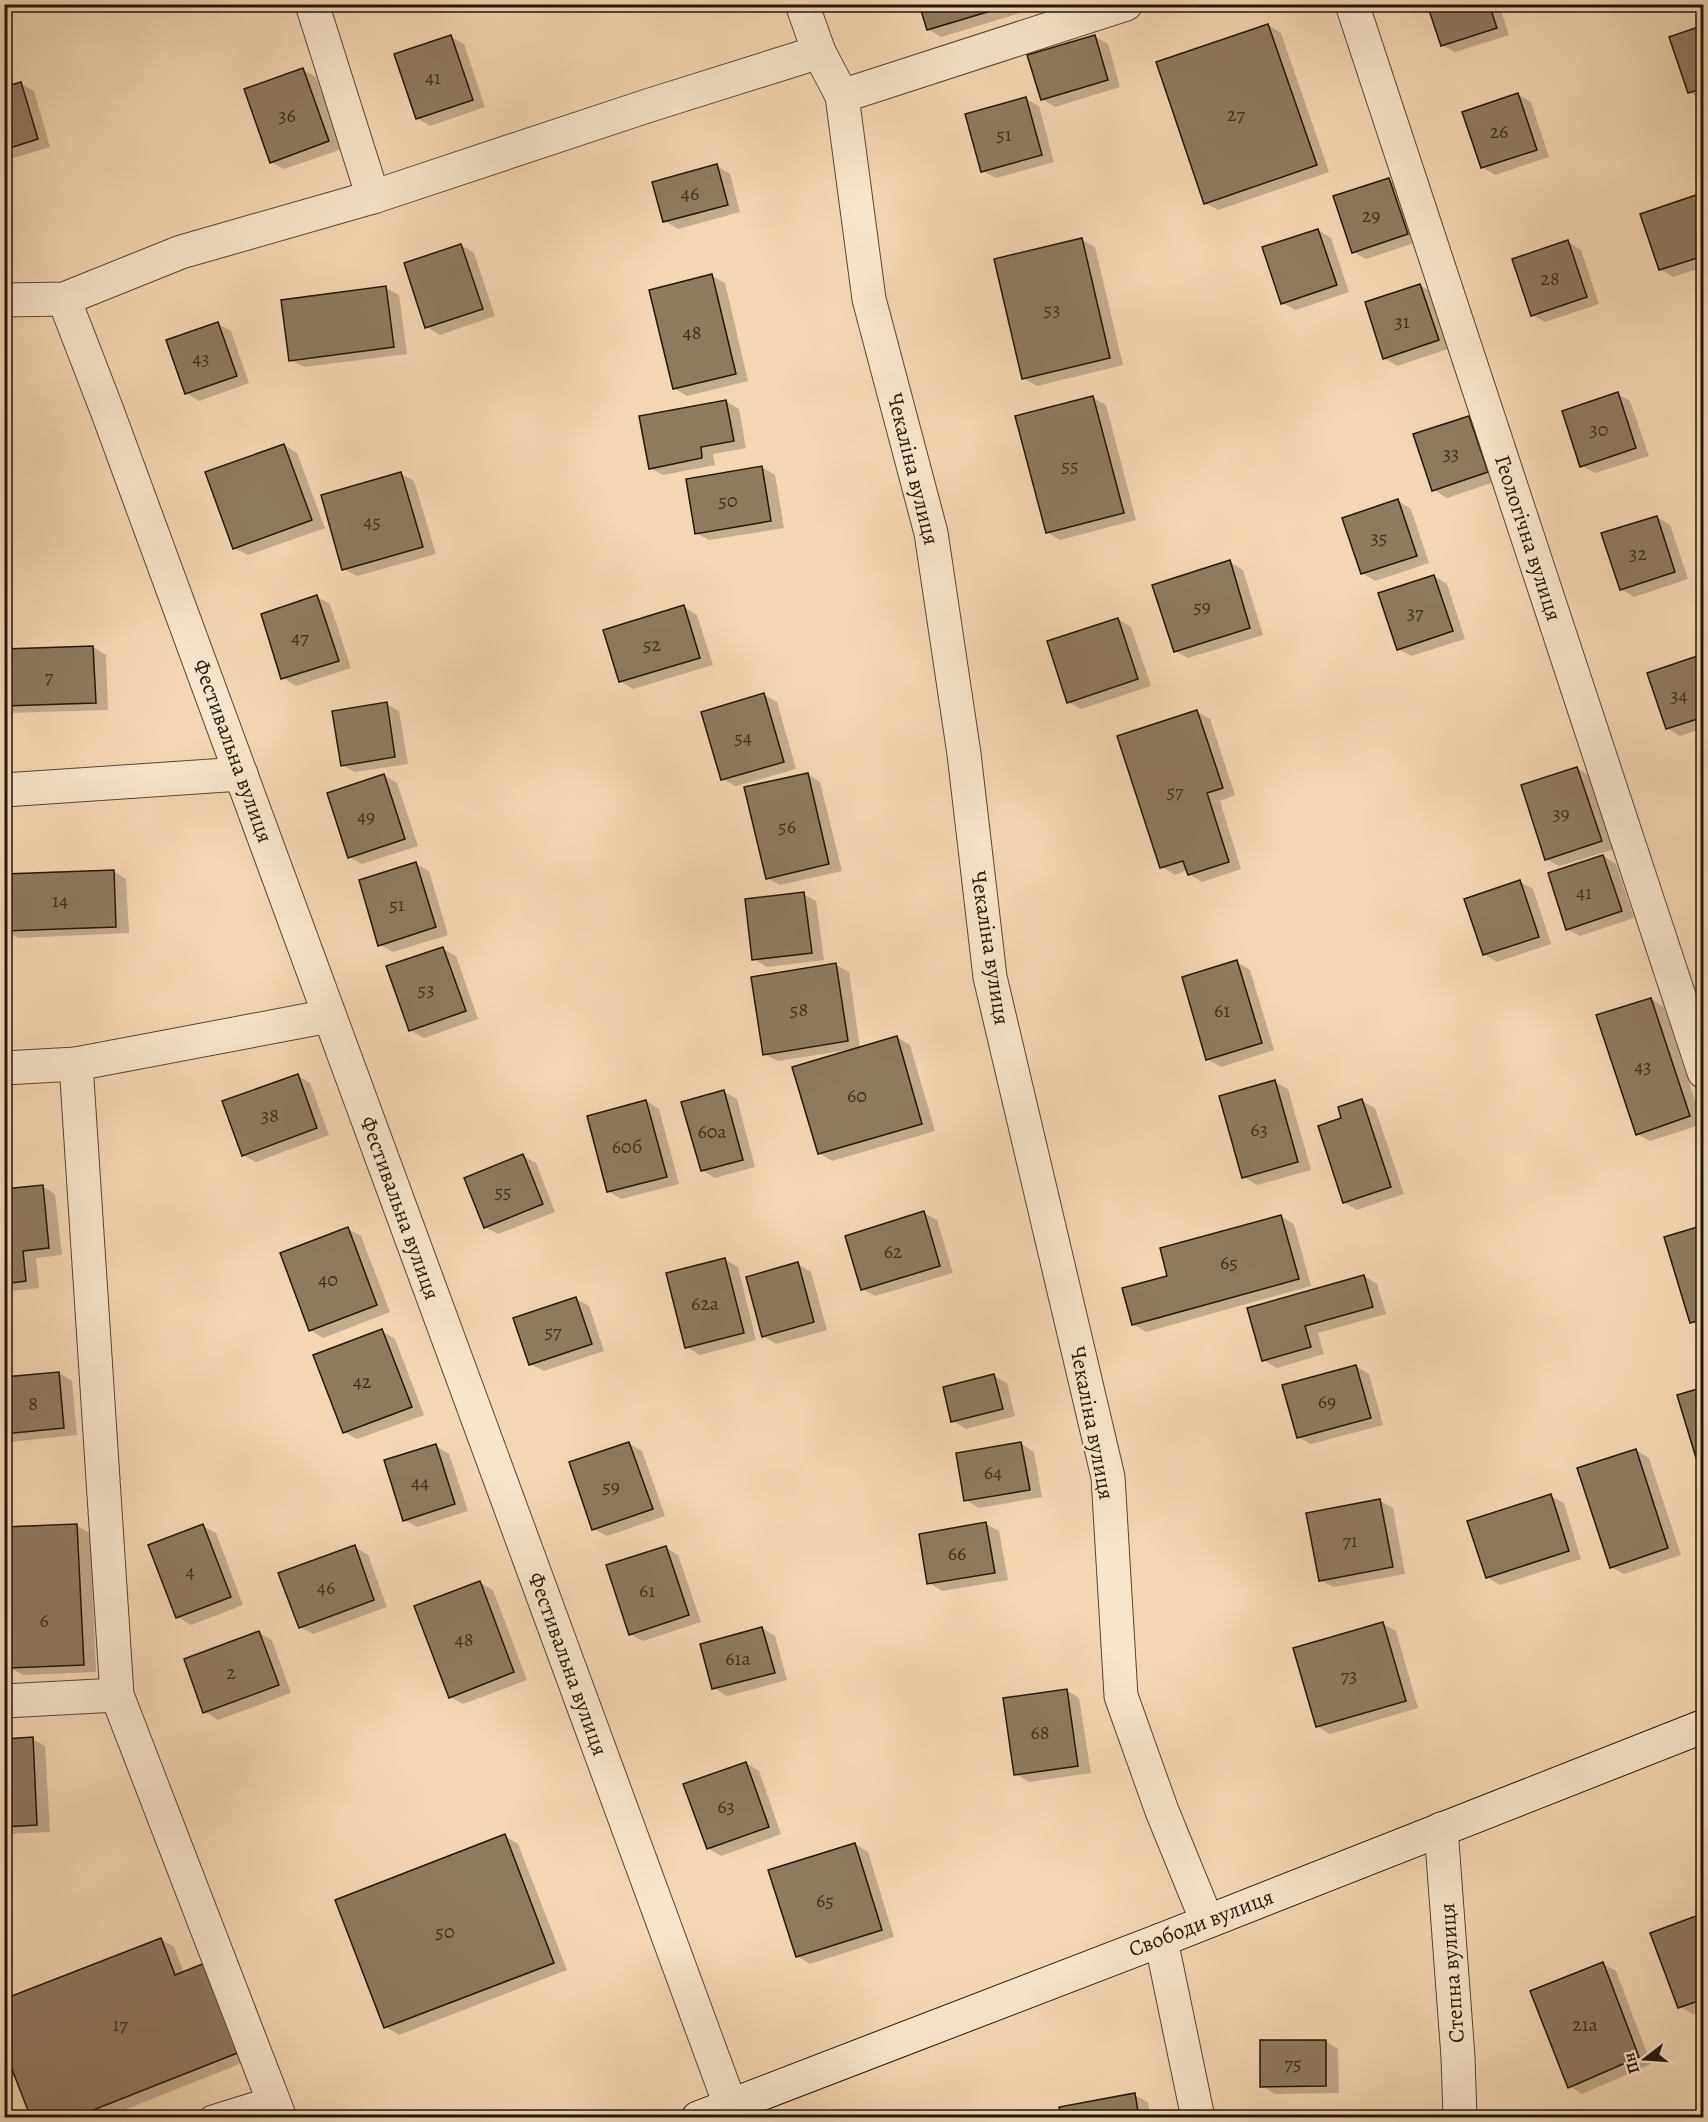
<svg xmlns="http://www.w3.org/2000/svg" width="1708" height="2122" font-family="Alegreya,serif">
  <rect width="100%" height="100%" fill="#f3d7b2"/>
  <filter id="stains"><feTurbulence type="fractalNoise" baseFrequency=".00333" numOctaves="4"/><feColorMatrix values="0 0 0 0 .2 0 0 0 0 .09 0 0 0 0 .02 0 0 0 .5 -.17"/></filter>
  <radialGradient id="worn" r=".72"><stop offset=".6" stop-color="#630" stop-opacity="0"/><stop offset="1" stop-color="#630" stop-opacity=".3"/></radialGradient>
  <g fill="#0003">
    <path d="M921,4H1036L1037,8L941,37L928,29Z"/>
    <path d="M1429,4H1499L1509,35L1455,52L1442,45Z"/>
    <path d="M1268,25L1281,33L1329,172L1218,210L1205,203Z"/>
    <path d="M1704,27V99L1702,100L1689,92Z"/>
    <path d="M1094,36L1108,44L1120,87L1055,107L1042,99Z"/>
    <path d="M451,37L464,44L485,107L430,126L417,118Z"/>
    <path d="M303,70L316,77L342,149L284,169L271,162Z"/>
    <path d="M21,84L34,91L50,147L4,161V89Z"/>
    <path d="M1518,95L1531,102L1549,157L1495,175L1482,167Z"/>
    <path d="M1026,99L1039,106L1054,162L996,178L982,171Z"/>
    <path d="M717,166L730,174L740,212L678,229L665,221Z"/>
    <path d="M1389,180L1402,187L1420,241L1366,259L1353,252Z"/>
    <path d="M1696,197L1704,201V267L1673,277L1660,269Z"/>
    <path d="M1318,230L1331,238L1349,292L1296,310L1282,303Z"/>
    <path d="M1082,240L1095,247L1123,365L1037,386L1023,378Z"/>
    <path d="M1568,242L1581,250L1599,304L1545,322L1532,315Z"/>
    <path d="M461,245L474,253L495,316L440,335L427,327Z"/>
    <path d="M712,276L725,283L748,381L687,396L674,388Z"/>
    <path d="M1420,285L1433,293L1451,348L1397,366L1384,358Z"/>
    <path d="M386,288L399,295L407,354L304,367L290,360Z"/>
    <path d="M218,324L231,331L249,383L199,401L186,393Z"/>
    <path d="M1617,394L1630,401L1649,456L1595,473L1582,466Z"/>
    <path d="M1093,398L1106,405L1136,520L1060,540L1047,532Z"/>
    <path d="M726,401L739,409L746,448L713,454L715,465L663,475L650,468Z"/>
    <path d="M1469,417L1482,425L1500,480L1447,498L1434,490Z"/>
    <path d="M284,445L297,453L325,528L248,555L234,548Z"/>
    <path d="M762,467L775,475L784,528L709,540L696,533Z"/>
    <path d="M401,474L414,481L436,554L357,576L344,569Z"/>
    <path d="M1398,501L1411,509L1429,563L1375,581L1362,573Z"/>
    <path d="M1657,517L1670,525L1688,579L1634,597L1621,589Z"/>
    <path d="M1230,562L1243,570L1263,635L1188,658L1175,651Z"/>
    <path d="M1434,576L1447,584L1465,639L1411,656L1398,649Z"/>
    <path d="M317,597L330,604L351,668L296,686L283,678Z"/>
    <path d="M684,607L697,615L713,665L633,689L620,681Z"/>
    <path d="M1118,619L1131,627L1151,686L1081,709L1068,702Z"/>
    <path d="M93,647L106,655L108,710L4,713V650Z"/>
    <path d="M1703,656L1704,728L1680,736L1667,728Z"/>
    <path d="M764,695L777,702L796,769L736,786L722,779Z"/>
    <path d="M386,704L399,711L408,764L355,772L342,765Z"/>
    <path d="M1196,711L1210,719L1235,795L1220,801L1241,869L1202,882L1189,874L1188,870L1175,875L1162,867Z"/>
    <path d="M1577,768L1590,776L1614,849L1559,866L1546,859Z"/>
    <path d="M807,774L820,782L842,871L780,885L767,878Z"/>
    <path d="M384,775L397,783L418,846L362,864L349,857Z"/>
    <path d="M1603,856L1616,864L1634,918L1580,936L1567,929Z"/>
    <path d="M416,864L429,871L448,935L393,952L380,945Z"/>
    <path d="M113,871L126,879L129,933L18,938L5,930Z"/>
    <path d="M1520,882L1533,889L1551,944L1497,962L1484,954Z"/>
    <path d="M803,894L816,901L824,960L767,967L754,959Z"/>
    <path d="M443,949L456,956L478,1019L424,1038L410,1030Z"/>
    <path d="M1237,962L1250,970L1274,1050L1221,1067L1207,1059Z"/>
    <path d="M836,965L849,972L860,1048L897,1037L910,1045L935,1131L832,1161L819,1153L848,1050L778,1061L764,1054Z"/>
    <path d="M1651,999L1664,1007L1703,1124L1650,1141L1637,1134Z"/>
    <path d="M297,1075L310,1083L329,1135L256,1162L243,1155Z"/>
    <path d="M1275,1082L1288,1089L1311,1170L1257,1185L1244,1177Z"/>
    <path d="M724,1092L737,1099L755,1167L715,1178L702,1170Z"/>
    <path d="M646,1101L659,1109L679,1184L621,1199L608,1191Z"/>
    <path d="M1362,1101L1375,1108L1404,1194L1357,1210L1344,1202L1343,1119Z"/>
    <path d="M523,1156L536,1163L555,1212L498,1234L485,1227Z"/>
    <path d="M42,1186L55,1194L62,1255L36,1258L39,1288L4,1292V1190Z"/>
    <path d="M924,1213L937,1220L953,1273L875,1296L862,1289Z"/>
    <path d="M1281,1216L1294,1224L1311,1286L1146,1332L1133,1324L1169,1277Z"/>
    <path d="M1704,1227V1329L1692,1322Z"/>
    <path d="M348,1229L361,1236L390,1312L323,1338L310,1330Z"/>
    <path d="M724,1259L738,1267L756,1340L700,1355L687,1347Z"/>
    <path d="M798,1264L811,1272L827,1330L776,1344L763,1336Z"/>
    <path d="M1364,1276L1377,1284L1386,1314L1318,1333L1324,1354L1277,1368L1263,1360Z"/>
    <path d="M576,1299L589,1306L604,1351L544,1371L530,1364Z"/>
    <path d="M382,1331L395,1339L424,1415L357,1439L344,1432Z"/>
    <path d="M1356,1366L1369,1374L1383,1425L1311,1444L1298,1437Z"/>
    <path d="M59,1373L72,1381L77,1435L10,1442L4,1439V1378Z"/>
    <path d="M994,1376L1007,1383L1015,1416L966,1429L953,1421Z"/>
    <path d="M629,1444L642,1451L665,1516L607,1536L594,1529Z"/>
    <path d="M1021,1444L1034,1452L1042,1497L979,1508L966,1500Z"/>
    <path d="M436,1446L449,1454L468,1511L417,1527L404,1520Z"/>
    <path d="M1636,1450L1649,1458L1681,1555L1624,1574L1611,1567Z"/>
    <path d="M1550,1496L1564,1503L1581,1559L1500,1585L1487,1577Z"/>
    <path d="M1380,1501L1393,1508L1405,1574L1333,1587L1320,1580Z"/>
    <path d="M986,1524L999,1531L1008,1580L942,1591L929,1583Z"/>
    <path d="M77,1526L90,1533L96,1672L23,1675L10,1668L4,1529Z"/>
    <path d="M202,1526L216,1533L243,1605L191,1625L178,1617Z"/>
    <path d="M355,1547L368,1555L387,1607L313,1634L300,1627Z"/>
    <path d="M665,1547L678,1555L701,1622L643,1641L630,1634Z"/>
    <path d="M479,1582L493,1590L527,1680L463,1704L450,1697Z"/>
    <path d="M1383,1624L1396,1631L1418,1708L1330,1734L1317,1726Z"/>
    <path d="M762,1628L775,1636L787,1680L727,1696L714,1688Z"/>
    <path d="M259,1633L272,1640L291,1693L218,1720L205,1712Z"/>
    <path d="M1066,1690L1079,1698L1091,1773L1029,1782L1016,1774Z"/>
    <path d="M32,1739L45,1746L50,1832L4,1834V1740Z"/>
    <path d="M746,1763L759,1771L781,1834L721,1856L708,1848Z"/>
    <path d="M505,1836L518,1844L567,1970L399,2035L386,2027Z"/>
    <path d="M855,1844L868,1852L894,1937L810,1964L797,1956Z"/>
    <path d="M1704,1915V2010L1693,2014L1680,2007Z"/>
    <path d="M161,1939L174,1947L184,1973L257,2057L104,2118H33Z"/>
    <path d="M1603,1964L1616,1971L1651,2064L1582,2094L1569,2086Z"/>
    <path d="M1325,2041L1338,2049L1339,2093L1275,2094L1262,2086Z"/>
    <path d="M1134,2095L1148,2102L1150,2118H1063Z"/>
  </g>
  <g fill="#8f7b60" stroke="#221708" stroke-width="1.5">
    <path d="M919,4H1014L927,30Z"/>
    <path d="M1427,4H1489L1497,28L1441,46Z"/>
    <path d="M1268,24L1317,165L1204,204L1156,62Z"/>
    <path d="M1704,25V88L1688,93L1669,37Z"/>
    <path d="M451,35L473,100L416,119L394,54Z"/>
    <path d="M1095,35L1108,80L1041,100L1027,55Z"/>
    <path d="M303,68L329,141L270,163L244,89Z"/>
    <path d="M21,82L38,139L4,150V87Z"/>
    <path d="M1518,93L1537,150L1481,168L1462,112Z"/>
    <path d="M1026,97L1042,155L981,172L965,114Z"/>
    <path d="M717,164L728,205L663,222L652,182Z"/>
    <path d="M1389,178L1408,234L1352,253L1333,196Z"/>
    <path d="M1696,195L1704,218V256L1659,270L1640,214Z"/>
    <path d="M1318,229L1337,285L1281,304L1262,247Z"/>
    <path d="M1082,238L1110,358L1022,379L994,259Z"/>
    <path d="M1568,240L1587,297L1531,316L1512,259Z"/>
    <path d="M461,244L483,309L425,328L404,263Z"/>
    <path d="M712,274L736,374L673,389L649,290Z"/>
    <path d="M1420,284L1439,340L1383,359L1365,302Z"/>
    <path d="M386,286L394,347L289,361L281,300Z"/>
    <path d="M218,322L237,376L185,394L166,340Z"/>
    <path d="M1618,392L1636,448L1580,467L1562,411Z"/>
    <path d="M1093,396L1124,513L1046,533L1015,416Z"/>
    <path d="M726,400L734,441L701,447L702,458L649,469L639,416Z"/>
    <path d="M1469,416L1488,472L1432,491L1413,434Z"/>
    <path d="M284,444L312,520L233,549L205,472Z"/>
    <path d="M762,466L771,521L695,534L686,479Z"/>
    <path d="M401,472L423,547L342,570L321,495Z"/>
    <path d="M1398,499L1417,556L1361,574L1342,518Z"/>
    <path d="M1657,516L1675,572L1620,590L1601,533Z"/>
    <path d="M1230,560L1250,628L1174,652L1152,585Z"/>
    <path d="M1434,575L1453,631L1397,650L1378,593Z"/>
    <path d="M317,595L339,661L281,679L261,614Z"/>
    <path d="M684,605L700,658L619,682L603,630Z"/>
    <path d="M1118,618L1138,679L1067,703L1047,641Z"/>
    <path d="M93,646L96,703L4,706V649Z"/>
    <path d="M1703,654L1704,717L1666,729L1647,673Z"/>
    <path d="M764,693L784,762L721,780L701,712Z"/>
    <path d="M387,702L395,757L341,766L332,711Z"/>
    <path d="M1197,710L1223,788L1207,793L1229,862L1188,875L1183,861L1160,868L1117,736Z"/>
    <path d="M1577,767L1602,841L1545,860L1521,785Z"/>
    <path d="M808,773L829,864L766,879L744,787Z"/>
    <path d="M384,774L405,839L348,858L327,793Z"/>
    <path d="M1603,855L1622,911L1566,930L1548,873Z"/>
    <path d="M416,862L436,927L378,946L359,880Z"/>
    <path d="M114,870L116,927L4,931V874Z"/>
    <path d="M1520,880L1539,937L1483,955L1464,899Z"/>
    <path d="M804,892L812,953L752,960L745,899Z"/>
    <path d="M443,947L466,1011L409,1031L386,966Z"/>
    <path d="M1237,960L1262,1043L1206,1060L1182,977Z"/>
    <path d="M836,963L848,1041L763,1055L751,977Z"/>
    <path d="M1651,998L1690,1116L1636,1135L1596,1015Z"/>
    <path d="M897,1036L922,1124L818,1154L792,1067Z"/>
    <path d="M298,1074L317,1128L242,1156L222,1101Z"/>
    <path d="M1275,1080L1298,1162L1242,1178L1219,1096Z"/>
    <path d="M724,1090L743,1160L701,1171L681,1102Z"/>
    <path d="M1362,1099L1391,1187L1343,1203L1318,1126L1341,1118L1338,1107Z"/>
    <path d="M646,1100L667,1177L607,1192L587,1116Z"/>
    <path d="M523,1154L543,1204L484,1228L464,1178Z"/>
    <path d="M43,1185L49,1248L23,1251L26,1281L4,1284V1189Z"/>
    <path d="M924,1211L940,1266L861,1290L845,1236Z"/>
    <path d="M1281,1215L1299,1279L1132,1325L1122,1288L1167,1276L1160,1248Z"/>
    <path d="M1704,1225V1319L1690,1323L1664,1237Z"/>
    <path d="M348,1227L377,1305L309,1331L280,1253Z"/>
    <path d="M725,1258L744,1333L685,1348L666,1273Z"/>
    <path d="M798,1262L814,1322L762,1337L746,1277Z"/>
    <path d="M1364,1275L1373,1307L1305,1326L1311,1347L1262,1361L1247,1308Z"/>
    <path d="M576,1297L592,1344L529,1365L513,1318Z"/>
    <path d="M382,1329L412,1407L343,1433L313,1355Z"/>
    <path d="M1356,1365L1371,1418L1297,1438L1282,1385Z"/>
    <path d="M59,1372L64,1428L4,1434V1377Z"/>
    <path d="M994,1374L1003,1409L951,1422L943,1387Z"/>
    <path d="M1704,1387V1481H1703L1677,1395Z"/>
    <path d="M629,1442L653,1509L592,1530L569,1462Z"/>
    <path d="M1021,1442L1030,1490L964,1501L956,1453Z"/>
    <path d="M436,1444L455,1504L403,1521L384,1460Z"/>
    <path d="M1636,1449L1668,1548L1610,1568L1577,1468Z"/>
    <path d="M1551,1494L1569,1551L1486,1578L1467,1521Z"/>
    <path d="M1380,1499L1393,1567L1319,1581L1306,1513Z"/>
    <path d="M986,1522L995,1573L927,1584L919,1534Z"/>
    <path d="M77,1524L84,1665L9,1668L4,1527Z"/>
    <path d="M203,1524L231,1597L176,1618L148,1545Z"/>
    <path d="M355,1545L374,1600L299,1628L278,1573Z"/>
    <path d="M666,1546L689,1615L629,1635L606,1565Z"/>
    <path d="M480,1581L514,1672L449,1698L414,1606Z"/>
    <path d="M1383,1622L1406,1701L1316,1727L1293,1648Z"/>
    <path d="M762,1627L775,1673L712,1689L700,1644Z"/>
    <path d="M259,1631L279,1685L203,1713L184,1659Z"/>
    <path d="M1067,1689L1078,1766L1014,1775L1003,1698Z"/>
    <path d="M33,1737L37,1825L4,1827V1739Z"/>
    <path d="M746,1762L769,1827L707,1849L683,1784Z"/>
    <path d="M505,1834L554,1963L384,2028L335,1900Z"/>
    <path d="M855,1843L882,1930L796,1957L768,1870Z"/>
    <path d="M1704,1913V1999L1678,2008L1650,1933Z"/>
    <path d="M161,1938L175,1975L210,1961L245,2050L73,2118H31L4,2049V1999Z"/>
    <path d="M1603,1962L1639,2057L1568,2088L1530,1991Z"/>
    <path d="M1260,2040H1326V2086L1260,2087Z"/>
    <path d="M1135,2093L1139,2118H1061L1059,2107Z"/>
  </g>
  <g fill="none" stroke-linecap="round" stroke-linejoin="round">
    <g stroke="#564732" stroke-width="26">
      <path id="lane" d="M211,2118L272,2099"/>
    </g>
    <g stroke="#564732" stroke-width="35">
      <g id="street">
        <path d="M312,4L373,197"/>
        <path d="M802,4L819,52L842,96L869,299L931,533L964,754L990,977L1108,1477L1121,1696L1162,1811L1207,1921"/>
        <path d="M1352,4L1704,1072"/>
        <path d="M842,96L1126,4"/>
        <path d="M64,299L108,413L735,2118"/>
        <path d="M4,300L64,299L181,252L373,197L647,106L819,52"/>
        <path d="M4,790L241,774"/>
        <path d="M76,1064L117,1695L280,2118"/>
        <path d="M4,1068L76,1064L329,1016"/>
        <path d="M4,1701L117,1695"/>
        <path d="M1441,1829L1458,2057L1460,2118"/>
        <path d="M1161,1940L1198,2118"/>
      </g>
    </g>
    <g stroke="#221708" stroke-width="35">
      <path id="secondary" d="M698,2118L1161,1940L1704,1726"/>
    </g>
    <use href="#lane" stroke="#f7e5cd" stroke-width="24"/>
    <use href="#street" stroke="#f7e5cd" stroke-width="33"/>
    <use href="#secondary" stroke="#f7e5cd" stroke-width="33"/>
  </g>
  <g text-anchor="middle" dominant-baseline="central" stroke-width="5" stroke-linejoin="round" paint-order="stroke">
    <g font-size="20" fill="#3d301e">
      <text x="433" y="77">41</text>
      <text x="1236" y="114">27</text>
      <text x="287" y="115">36</text>
      <text x="1499" y="131">26</text>
      <text x="1004" y="134">51</text>
      <text x="690" y="193">46</text>
      <text x="1371" y="215">29</text>
      <text x="1550" y="278">28</text>
      <text x="1052" y="309">53</text>
      <text x="1402" y="321">31</text>
      <text x="692" y="332">48</text>
      <text x="201" y="358">43</text>
      <text x="1599" y="429">30</text>
      <text x="1451" y="453">33</text>
      <text x="1070" y="465">55</text>
      <text x="728" y="500">50</text>
      <text x="372" y="521">45</text>
      <text x="1379" y="537">35</text>
      <text x="1638" y="553">32</text>
      <text x="1202" y="606">59</text>
      <text x="1415" y="612">37</text>
      <text x="300" y="637">47</text>
      <text x="652" y="644">52</text>
      <text x="49" y="676">7</text>
      <text x="1679" y="695">34</text>
      <text x="743" y="737">54</text>
      <text x="1175" y="791">57</text>
      <text x="1561" y="813">39</text>
      <text x="366" y="816">49</text>
      <text x="787" y="826">56</text>
      <text x="1584" y="892">41</text>
      <text x="60" y="900">14</text>
      <text x="397" y="904">51</text>
      <text x="426" y="989">53</text>
      <text x="799" y="1009">58</text>
      <text x="1222" y="1010">61</text>
      <text x="1643" y="1066">43</text>
      <text x="857" y="1095">60</text>
      <text x="270" y="1115">38</text>
      <text x="1259" y="1129">63</text>
      <text x="712" y="1131">60а</text>
      <text x="627" y="1146">60б</text>
      <text x="503" y="1191">55</text>
      <text x="893" y="1251">62</text>
      <text x="1229" y="1262">65</text>
      <text x="328" y="1279">40</text>
      <text x="705" y="1303">62а</text>
      <text x="553" y="1331">57</text>
      <text x="362" y="1381">42</text>
      <text x="1327" y="1401">69</text>
      <text x="33" y="1403">8</text>
      <text x="993" y="1472">64</text>
      <text x="420" y="1482">44</text>
      <text x="611" y="1486">59</text>
      <text x="1350" y="1540">71</text>
      <text x="957" y="1553">66</text>
      <text x="190" y="1571">4</text>
      <text x="326" y="1587">46</text>
      <text x="647" y="1590">61</text>
      <text x="44" y="1620">6</text>
      <text x="464" y="1639">48</text>
      <text x="738" y="1658">61а</text>
      <text x="231" y="1672">2</text>
      <text x="1349" y="1675">73</text>
      <text x="1040" y="1732">68</text>
      <text x="726" y="1806">63</text>
      <text x="825" y="1900">65</text>
      <text x="445" y="1931">50</text>
      <text x="120" y="2024">17</text>
      <text x="1585" y="2024">21а</text>
      <text x="1293" y="2063">75</text>
    </g>
    <g font-size="22" fill="#221708" stroke="#f7e5cd">
      <text transform="translate(913 469) rotate(76)">Чекаліна вулиця</text>
      <text transform="translate(1528 538) rotate(72)">Геологічна вулиця</text>
      <text transform="translate(233 751) rotate(70)">Фестивальна вулиця</text>
      <text transform="translate(990 948) rotate(81)">Чекаліна вулиця</text>
      <text transform="translate(400 1208) rotate(70)">Фестивальна вулиця</text>
      <text transform="translate(1092 1423) rotate(79)">Чекаліна вулиця</text>
      <text transform="translate(568 1664) rotate(70)">Фестивальна вулиця</text>
      <text transform="translate(1201 1923) rotate(-21)">Свободи вулиця</text>
      <text transform="translate(1452 1973) rotate(-94)">Степна вулиця</text>
    </g>
  </g>
  <rect width="1708" height="2122" fill="none" stroke="#f3d7b2" stroke-width="24"/>
  <rect x="6" y="6" width="1696" height="2110" fill="none" stroke="#221708" stroke-width="3"/>
  <rect x="12" y="12" width="1684" height="2098" fill="none" stroke="#221708" stroke-width="1.5"/>
  <g transform="translate(1645 2059) rotate(253)" stroke="#f7e5cd" stroke-width="4.5" paint-order="stroke">
  <path d="M0-4.5L10 22L0 15L-10 22Z" fill="#221708"/>
  <text y="-9" font-size="16" font-weight="bold" text-anchor="middle" fill="#221708">Пн</text>
  </g>
  <rect width="100%" height="100%" filter="url(#stains)"/>
  <rect width="100%" height="100%" fill="url(#worn)"/>
</svg>
